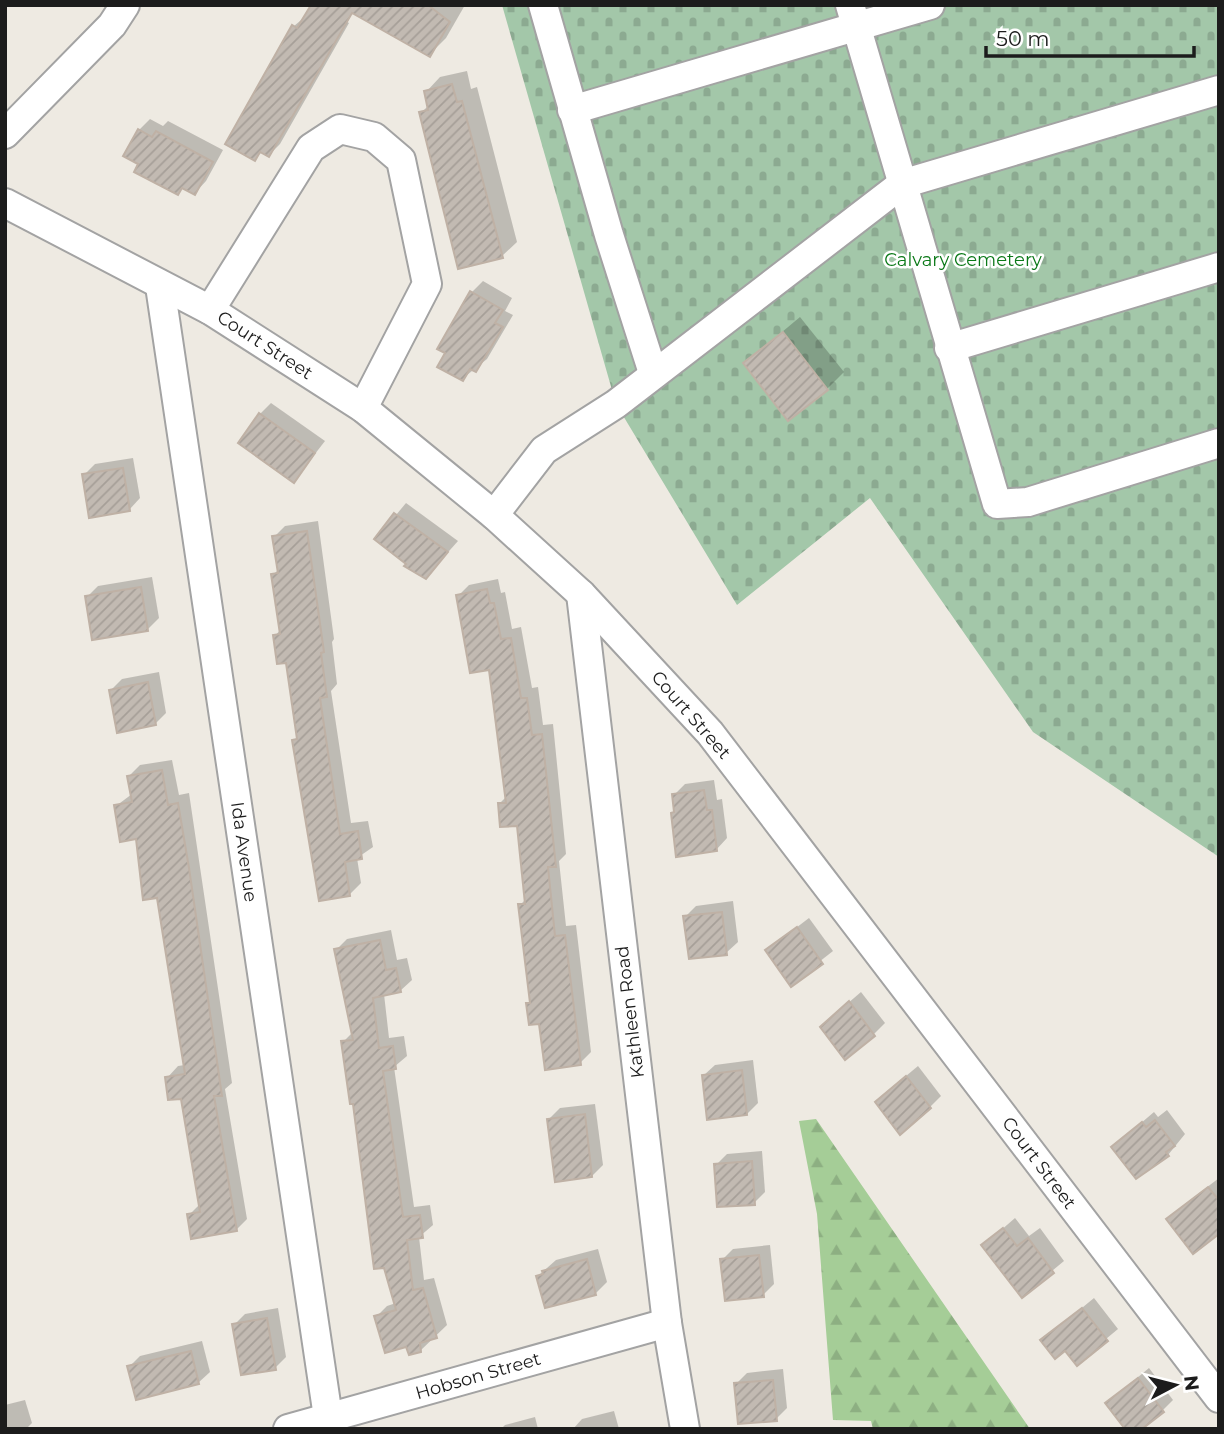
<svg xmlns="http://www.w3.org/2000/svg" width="1224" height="1434" font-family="Montserrat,sans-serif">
  <defs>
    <pattern id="forest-firs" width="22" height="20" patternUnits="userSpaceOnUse" patternTransform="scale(1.75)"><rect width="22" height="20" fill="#a5cd97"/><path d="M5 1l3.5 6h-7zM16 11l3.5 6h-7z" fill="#8daf82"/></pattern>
    <pattern id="cemetery-stones" width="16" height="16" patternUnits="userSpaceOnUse" patternTransform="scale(1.75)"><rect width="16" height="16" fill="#a3c7a9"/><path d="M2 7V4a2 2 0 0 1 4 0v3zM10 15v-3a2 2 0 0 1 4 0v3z" fill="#8caa91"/></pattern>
    <pattern id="building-hatch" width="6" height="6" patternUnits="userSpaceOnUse" patternTransform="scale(1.75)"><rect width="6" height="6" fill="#c2bab2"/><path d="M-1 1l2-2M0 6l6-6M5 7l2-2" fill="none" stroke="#a69f98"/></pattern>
  </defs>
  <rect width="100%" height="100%" fill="#eeeae2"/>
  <path fill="url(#forest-firs)" d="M816,1119L1030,1429H873L871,1421L833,1420L817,1214L799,1121Z"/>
  <path fill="url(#cemetery-stones)" d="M502,5H1219V857L1033,732L870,498L737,605L616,404Z"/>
  <g fill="#0003">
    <path d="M319,5L349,23L280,144L269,155L263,151L254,159L227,143L294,26Z"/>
    <path d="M342,5H465L446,38L430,54Z"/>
    <path d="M467,71L471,89L477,87L517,242L502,256L421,113L429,105L426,92L440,77Z"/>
    <path d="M150,119L163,126L168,121L223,150L206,181L195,193L184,187L178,193L141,163L139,130Z"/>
    <path d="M483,281L512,298L505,311L513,315L487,359L462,379L472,292Z"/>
    <path d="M800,317L844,372L827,389L745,363Z"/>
    <path d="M271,403L325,441L294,481L260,414Z"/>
    <path d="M133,458L140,498L129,510L84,475L95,464Z"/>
    <path d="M406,503L458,541L426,577L376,539Z"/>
    <path d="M318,521L334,639L332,642L337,684L331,691L351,823L368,821L373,847L357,858L361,883L350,894L294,741L298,736L288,661L275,636L281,629L273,575L279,569L274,537L285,526Z"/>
    <path d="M152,577L159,618L147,630L87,597L98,586Z"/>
    <path d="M498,579L501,593L505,592L512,629L521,627L532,688L538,687L543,725L553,724L566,854L559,861L566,926L576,925L591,1052L580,1063L540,1022L528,1004L532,1000L520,905L526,899L518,824L499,804L507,796L490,668L458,596L469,585Z"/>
    <path d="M159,672L166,713L155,724L111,690L122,679Z"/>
    <path d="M172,760L179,795L189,793L232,1083L225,1089L247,1219L236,1230L189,1215L200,1204L183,1097L167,1078L178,1066L185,1065L158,896L137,837L116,806L132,794L129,776L140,765Z"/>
    <path d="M714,780L717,800L722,799L727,838L716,850L676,810L674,795L685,784Z"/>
    <path d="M733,901L738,942L726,953L685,917L696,906Z"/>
    <path d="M809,918L833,951L791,984L767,950Z"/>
    <path d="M391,930L397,960L407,958L412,980L400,991L384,994L389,1038L404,1036L407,1056L394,1067L414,1207L430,1205L433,1225L419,1237L424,1280L434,1278L447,1325L420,1351L407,1345L376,1317L387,1306L396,1303L343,1042L353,1032L336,950L347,939Z"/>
    <path d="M861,992L885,1023L874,1034L833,1016Z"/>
    <path d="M753,1060L758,1103L747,1114L703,1076L715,1065Z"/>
    <path d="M918,1066L941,1096L930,1107L888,1091Z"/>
    <path d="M595,1104L603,1165L592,1176L549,1119L560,1108Z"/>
    <path d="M1167,1110L1185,1134L1168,1155L1113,1147L1154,1112L1158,1117Z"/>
    <path d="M762,1151L765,1192L754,1203L716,1165L727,1154Z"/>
    <path d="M1219,1178V1232L1169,1219L1180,1208Z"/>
    <path d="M1015,1218L1029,1236L1040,1228L1064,1261L1023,1295L984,1245Z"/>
    <path d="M770,1245L774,1284L763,1295L722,1260L733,1249Z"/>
    <path d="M598,1249L607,1282L596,1293L546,1306L538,1276L556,1260Z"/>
    <path d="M1094,1298L1118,1329L1077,1363L1066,1349L1043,1340Z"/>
    <path d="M278,1308L286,1357L275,1368L234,1325L245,1314Z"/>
    <path d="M202,1341L210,1372L198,1383L129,1367L140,1356Z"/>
    <path d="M1149,1368L1173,1400L1162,1411L1107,1403Z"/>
    <path d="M783,1369L787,1408L776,1419L736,1384L747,1373Z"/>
    <path d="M25,1400L32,1423L26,1429H5V1405Z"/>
    <path d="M614,1411L619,1429H573L582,1419Z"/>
    <path d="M535,1417L538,1429H501L505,1425Z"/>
  </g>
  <g fill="url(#building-hatch)" stroke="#bfb1a5" stroke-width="2">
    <path d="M311,5H428L450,22L430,57L352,13L269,157L260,152L255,161L225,144L292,25L297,28Z"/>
    <path d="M452,84L457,102L462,101L503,258L458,269L419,112L428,110L424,91Z"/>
    <path d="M138,129L152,137L156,131L213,162L195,195L182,188L178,195L134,172L138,164L123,156Z"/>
    <path d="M470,291L503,310L495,323L503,327L476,372L470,369L463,381L437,367L445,353L437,349Z"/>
    <path d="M783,332L828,390L788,421L743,363Z"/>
    <path d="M259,413L315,453L294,483L238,443Z"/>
    <path d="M123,468L130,511L89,518L82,474Z"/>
    <path d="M394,513L448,552L426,579L404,566L406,564L374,539Z"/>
    <path d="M307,531L324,652L321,653L327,697L320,698L340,834L358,831L362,859L345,862L350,896L319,901L292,740L297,739L286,663L277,664L273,635L280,634L271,574L278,573L272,536Z"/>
    <path d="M141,587L148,631L92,640L85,596Z"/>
    <path d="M487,589L490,603H494L501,639L511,638L521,698H527L532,735L542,734L556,867H548L555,936L565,935L581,1065L545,1070L539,1024L529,1025L526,1003H530L518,904H525L517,826L500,827L498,803H506L489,670L470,673L456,595Z"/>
    <path d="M148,682L156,725L117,733L109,690Z"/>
    <path d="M162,770L168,805L178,803L189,868L222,1096H214L237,1231L191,1239L187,1214L200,1212L181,1099L168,1100L165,1077L185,1074L157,898L143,900L136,839L120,842L114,805L132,802L127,776Z"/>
    <path d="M704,790L707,810H712L717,851L676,857L671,813L674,812L672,794Z"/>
    <path d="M722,912L727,955L689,959L683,916Z"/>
    <path d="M797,927L823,964L791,987L765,950Z"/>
    <path d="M380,940L386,970L396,968L401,992L373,998L379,1048L393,1046L396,1069L383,1071L403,1217L420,1215L423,1238L407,1240L413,1290L423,1288L437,1338L420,1343L421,1352L409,1355L406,1347L385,1353L374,1316L396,1310L384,1268L374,1269L353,1104H350L341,1041L353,1040L334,949Z"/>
    <path d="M849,1001L875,1036L845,1060L820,1027Z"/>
    <path d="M742,1070L747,1115L707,1120L702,1075Z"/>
    <path d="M906,1076L931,1108L900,1135L875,1102Z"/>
    <path d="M585,1114L592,1177L555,1182L547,1119Z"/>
    <path d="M1155,1120L1175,1146L1166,1152L1169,1156L1136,1179L1111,1147L1142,1122L1146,1127Z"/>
    <path d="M752,1161L755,1205L717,1207L714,1164Z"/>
    <path d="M1208,1187L1219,1200V1234L1193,1254L1166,1219Z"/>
    <path d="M1003,1228L1017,1246L1028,1238L1054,1273L1022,1298L981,1245Z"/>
    <path d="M759,1255L764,1297L725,1301L720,1259Z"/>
    <path d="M587,1259L596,1295L545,1308L536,1276L543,1274L542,1271Z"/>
    <path d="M1082,1308L1108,1341L1077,1366L1065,1351L1055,1359L1040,1340Z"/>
    <path d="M267,1318L276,1370L241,1375L232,1324Z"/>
    <path d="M191,1351L199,1384L136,1400L127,1366Z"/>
    <path d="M1138,1378L1164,1412L1142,1429H1125L1105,1403Z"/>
    <path d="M773,1380L777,1421L738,1424L734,1383Z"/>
  </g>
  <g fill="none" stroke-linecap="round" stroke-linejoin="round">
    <g stroke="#a3a3a3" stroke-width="32">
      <g id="minor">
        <path d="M543,5L609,235L653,373"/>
        <path d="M850,5L997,504L1028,502L1219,443"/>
        <path d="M572,110L930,5"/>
        <path d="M5,134L112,25L125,5"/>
        <path d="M5,203L210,310L363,408L494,515L581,594L710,733L1219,1398"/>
        <path d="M160,286L328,1417"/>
        <path d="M210,310L311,148L340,129L374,137L401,160L427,284L363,408"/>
        <path d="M949,348L1219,267"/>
        <path d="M494,515L544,450L616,404L902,184L1219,90"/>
        <path d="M581,594L667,1323L685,1429"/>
        <path d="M288,1429L667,1323"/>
      </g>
    </g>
    <use href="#minor" stroke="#fff" stroke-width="28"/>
  </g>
  <g text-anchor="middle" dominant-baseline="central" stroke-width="5" stroke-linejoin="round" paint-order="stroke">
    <g font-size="18" fill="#0b7918" stroke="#fff">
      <text x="963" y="260">Calvary Cemetery</text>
    </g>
    <g font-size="18" fill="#1c1c1c" stroke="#fff">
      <text transform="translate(265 345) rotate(33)">Court Street</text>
      <text transform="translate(691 715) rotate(49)">Court Street</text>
      <text transform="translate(244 852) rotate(82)">Ida Avenue</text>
      <text transform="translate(630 1012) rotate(-97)">Kathleen Road</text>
      <text transform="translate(1039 1163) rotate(53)">Court Street</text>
      <text transform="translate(478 1376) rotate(-16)">Hobson Street</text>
    </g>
  </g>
  <rect width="1224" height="1434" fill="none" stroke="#1c1c1c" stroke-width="14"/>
  <g transform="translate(1175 1385) rotate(83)" stroke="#ffffff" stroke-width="5" paint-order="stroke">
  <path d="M0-5L12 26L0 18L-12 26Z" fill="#1c1c1c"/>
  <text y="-10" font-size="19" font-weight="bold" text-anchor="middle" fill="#1c1c1c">N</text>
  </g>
  <path d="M986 46v10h208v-10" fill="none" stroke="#1c1c1c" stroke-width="3.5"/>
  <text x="996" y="46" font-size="21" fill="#1c1c1c" stroke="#ffffff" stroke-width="5" paint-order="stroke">50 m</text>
</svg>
